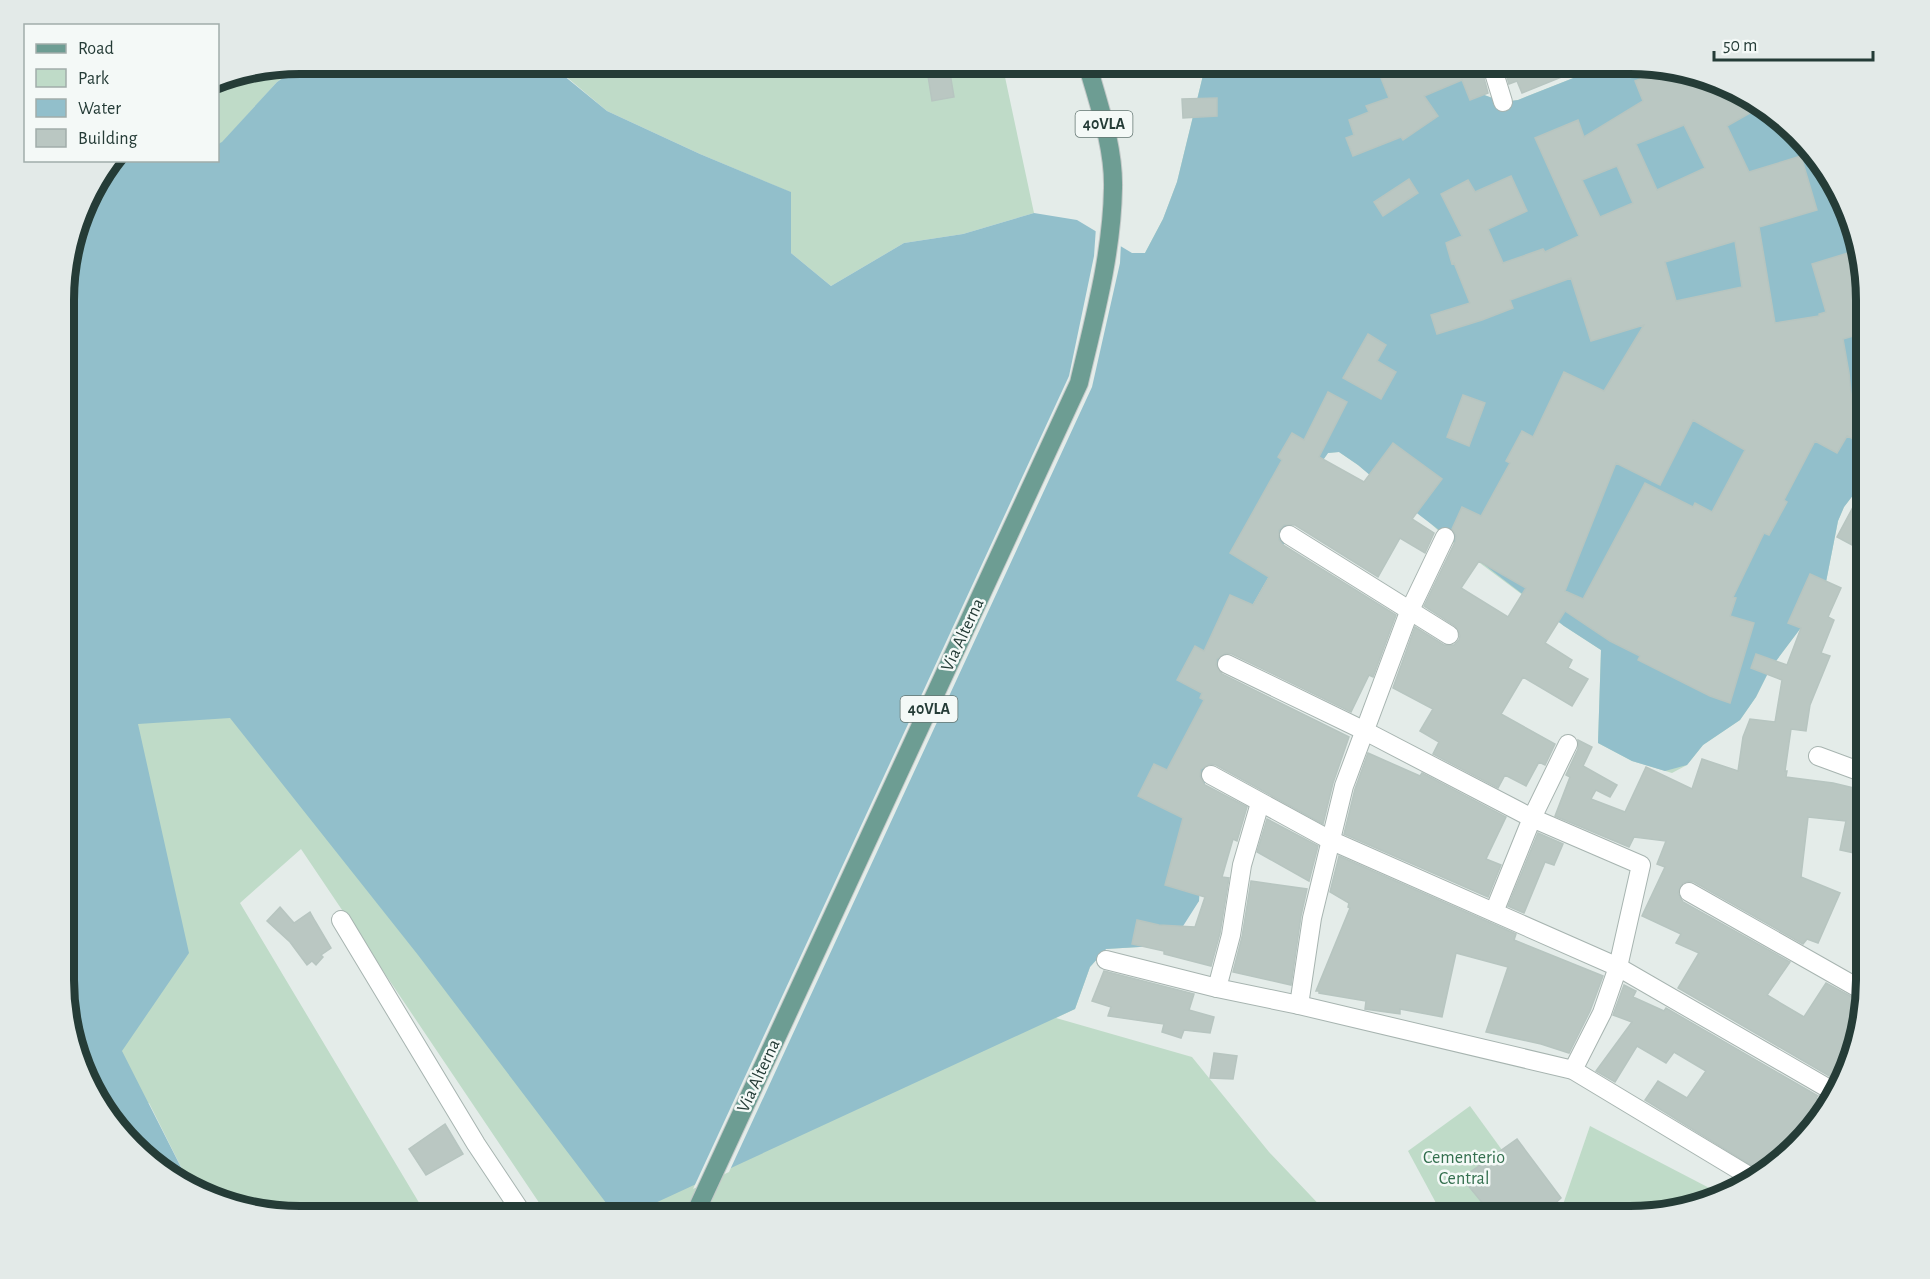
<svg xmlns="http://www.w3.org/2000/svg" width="1930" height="1279" font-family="'Alegreya Sans',sans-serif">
  <rect width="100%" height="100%" fill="#e4ece9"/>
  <g fill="#bfdbc8">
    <path d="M300,63H305L277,82L222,143L218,144V79Z"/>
    <path d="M569,63H1002L1034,213L963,234L904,243L831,286L791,253L790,192L700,154L607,111L563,74Z"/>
    <path d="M1206,63L1479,93L1503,102L1518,100L1581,75L1603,63H1630L1762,103L1835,182L1867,285V477L1844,507L1838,521L1826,582L1809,617L1770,669L1756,697L1740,720L1703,745L1687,765L1672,773L1632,761L1598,743L1601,650L1564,626L1445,537L1428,521L1358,465L1339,452L1328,453L1314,473L1273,569L1235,636L1203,700L1205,783L1199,901L1156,946L1106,949L1090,967L1075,1009L1056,1018L1192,1057L1269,1152L1330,1216H548L301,849L240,903L427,1216H300L224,1204L191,1187L149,1103L95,1098L65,1010V686L81,697L1145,253L1163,219L1177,182Z"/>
    <path d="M1470,1106L1550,1216H1443L1408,1151Z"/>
    <path d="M1590,1126L1719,1193L1645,1216H1559Z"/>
  </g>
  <path fill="#92bfcb" d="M305,63H569L563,75L607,111L700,154L791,192V253L831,286L904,243L963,234L1034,213L1077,220L1132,253H1145L1163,219L1177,182L1206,63H1453L1479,93L1503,102L1518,100L1581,75L1605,63H1630L1706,75L1762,103L1835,182L1867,285V477L1844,507L1838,521L1826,582L1809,617L1770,669L1756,697L1740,720L1703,745L1687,765L1665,771L1632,761L1598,743L1601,650L1564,626L1392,494L1358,465L1339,452L1328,453L1314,473L1273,569L1235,636L1203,700L1205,783L1199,901L1178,934L1156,946L1106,949L1090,967L1075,1009L627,1216H616L418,955L230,718L138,724L189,953L122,1051L191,1187L168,1176L95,1098L65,1010V269L88,195L114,161L218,160V144L222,142L277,82Z"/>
  <path fill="#e4ece9" d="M1096,227L1121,243L1120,263L1092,387L729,1172L693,1189L1069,376L1094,256Z"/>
  <g fill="#bac7c2" stroke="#b7c5c0" stroke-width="1.5" fill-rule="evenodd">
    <path d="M1375,63H1480L1488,93L1470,100L1462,80L1424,96L1438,116L1403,140L1401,137L1353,156L1346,138L1354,135L1349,120L1369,112L1366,106L1389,98Z"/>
    <path d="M1503,63H1596L1522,93L1517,81L1509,84Z"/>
    <path d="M1665,69L1706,75L1764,105L1727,126L1749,172L1801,156L1817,210L1759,227L1775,323L1819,316V314L1826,312L1812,264L1848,253L1862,301L1867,300V332L1843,339L1849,373L1856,440L1847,436L1837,453L1815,441L1784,500L1787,502L1769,535L1764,533L1733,597L1736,598L1730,616L1754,623L1730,703L1710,696L1638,660L1640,656L1610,641L1565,611L1545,643L1572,660L1568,668L1588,679L1572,706L1523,677L1501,714L1555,744L1545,765L1539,762L1526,786L1505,775L1498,788L1433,754L1439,742L1420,731L1433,709L1393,688L1415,627L1444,645H1454L1459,640L1460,635L1455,626L1424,606L1455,542L1456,536L1452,529L1462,507L1481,516L1510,463L1506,461L1522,431L1533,437L1564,372L1604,391L1644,325L1591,341L1571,278L1510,300L1513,308L1482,320L1437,334L1431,315L1470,303L1454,263L1452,264L1446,243L1462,236L1441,194L1468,180L1475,192L1511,176L1527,211L1488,229L1503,263L1543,249L1545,252L1579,236L1535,138L1578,120L1584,137L1643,101L1635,81ZM1684,125L1705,168L1657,190L1636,144ZM1617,166L1633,203L1600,217L1582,180ZM1735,241L1742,287L1676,301L1665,262ZM1693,420L1745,450L1712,512L1695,503L1693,507L1645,483L1583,599L1565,591L1616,463L1660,485ZM1479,561L1526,588L1508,617L1461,588Z"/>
    <path d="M950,73L954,97L932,101L928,76Z"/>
    <path d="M1217,98V116L1183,118L1182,99Z"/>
    <path d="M1409,179L1418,193L1383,216L1374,202Z"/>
    <path d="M1368,334L1386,345L1377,361L1396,372L1381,399L1343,378Z"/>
    <path d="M1328,392L1347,402L1319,457L1364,482L1393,443L1442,479L1412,519L1434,533L1425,553L1400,538L1378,577L1295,525H1284L1279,530V540L1283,545L1396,615L1373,677L1369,675L1351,712L1232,654L1226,653L1217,659L1216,665L1222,674L1349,737L1333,783L1323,824L1216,765L1210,764L1201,769L1200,776L1205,785L1247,807L1237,841L1233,839L1222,877L1229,878L1220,933L1211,966L1164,954V951L1132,944L1137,920L1159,925L1195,927L1205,897L1165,885L1183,818L1138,796L1154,764L1167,770L1204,700L1200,698L1202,693L1177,680L1195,646L1204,651L1230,595L1253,605L1269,577L1230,553L1282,460L1278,457L1292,433L1304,440Z"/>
    <path d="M1463,395L1485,403L1469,446L1447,437Z"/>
    <path d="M1867,481V553L1837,537Z"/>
    <path d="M1810,574L1841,588L1828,617L1834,620L1821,653L1830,656L1810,705L1806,731L1791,729L1785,771H1787L1786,777L1833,783L1867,791V815L1859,854L1840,850L1846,821L1808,817L1801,877L1840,893L1818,943L1807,939L1803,944L1694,882L1688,881L1683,883L1678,893L1683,902L1790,962L1767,995L1804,1017L1826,983L1865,1004L1858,1038L1831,1077L1678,988L1699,953L1676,943L1681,934L1642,916L1665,867L1657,864L1666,841L1634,837L1629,847L1555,816L1570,777L1566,775L1578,749V740L1592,747L1583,766L1617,785L1610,797L1596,790L1591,799L1625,812L1646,767L1692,789L1702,759L1738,771L1743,737L1750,719L1775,722L1782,680L1751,668L1756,654L1787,665L1801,628L1788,623Z"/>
    <path d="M1368,753L1420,776L1422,773L1506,817L1486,859L1501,865L1488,897L1344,834L1355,789Z"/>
    <path d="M1267,819L1318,846L1309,881L1257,852Z"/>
    <path d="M1538,833L1563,844L1554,865L1545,862L1524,913L1508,906Z"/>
    <path d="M1339,856L1516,934L1514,940L1603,976L1590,1011L1569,1053L1541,1044L1486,1032L1508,967L1456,953L1442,1017L1400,1009V1014L1365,1009L1366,1001L1319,993V991H1316L1350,908L1348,907L1349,903L1330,892Z"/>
    <path d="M1251,881L1307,889L1301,916L1291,985L1233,972L1242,937Z"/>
    <path d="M280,907L294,923L310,912L315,921L331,948L321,955L323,957L316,965L312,961L307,965L290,942L267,921Z"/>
    <path d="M1104,971L1194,994L1189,1010L1214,1017L1210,1033L1184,1030L1181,1038L1162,1032L1164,1024L1108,1016L1111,1007L1092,1001Z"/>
    <path d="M1624,985L1636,991L1633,997L1664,1011L1666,1008L1818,1096L1816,1098L1829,1107L1827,1111L1814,1123L1811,1121L1800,1136L1762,1172L1645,1100L1658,1081L1687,1098L1706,1071L1674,1052L1666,1063L1637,1046L1615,1082L1596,1071L1632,1022L1613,1015Z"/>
    <path d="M1214,1053L1237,1056L1233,1079L1210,1078Z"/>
    <path d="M445,1124L463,1154L426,1175L409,1149Z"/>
    <path d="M1517,1139L1561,1198L1542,1216H1493L1462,1178Z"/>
  </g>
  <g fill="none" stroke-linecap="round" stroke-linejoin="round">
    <g stroke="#a7b4b0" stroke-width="20">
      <g id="minor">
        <path d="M1491,63L1503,102"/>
        <path d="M1289,535L1449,635"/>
        <path d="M1227,664L1365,731L1532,818L1641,865L1618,967L1602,1013L1573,1070"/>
        <path d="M1818,756L1867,774"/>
        <path d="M1211,775L1330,840L1618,967L1836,1093"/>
        <path d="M1689,892L1867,993"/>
        <path d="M1494,912L1532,818L1568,744"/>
        <path d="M341,920L476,1144L524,1216"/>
        <path d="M1106,960L1217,988L1299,1005L1573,1070L1754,1179"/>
        <path d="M1217,988L1231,935L1242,865L1260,803"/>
        <path d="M1299,1005L1312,918L1344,786L1409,612L1445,537"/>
      </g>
    </g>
    <g stroke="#c2c8c7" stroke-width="20">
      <path id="primary" d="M694,1216L1079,383C1094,319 1112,254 1113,188C1114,146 1098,103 1087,63"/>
    </g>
    <use href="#minor" stroke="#fff" stroke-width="18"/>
    <use href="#primary" stroke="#6d9d93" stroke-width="18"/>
  </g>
  <g text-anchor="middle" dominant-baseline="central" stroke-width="5" stroke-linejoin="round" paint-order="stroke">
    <g fill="#f4f9f7" stroke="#637571" stroke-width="1.5">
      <rect x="1075.5" y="111" width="57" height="26" rx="4.5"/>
      <rect x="900.5" y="696" width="57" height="26" rx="4.5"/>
    </g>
    <g font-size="16" font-weight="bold" fill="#253c37">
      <text x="1104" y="124">40VLA</text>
      <text x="929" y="709">40VLA</text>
    </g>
    <g font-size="18" fill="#253c37" stroke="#f4f9f7">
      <text transform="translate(963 635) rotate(-65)">Via Alterna</text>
      <text transform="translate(759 1076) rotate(-65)">Via Alterna</text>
    </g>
    <g font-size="18" fill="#336f4e" stroke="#f4f9f7">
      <text x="1464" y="1158">Cementerio<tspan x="1464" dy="21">Central</tspan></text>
    </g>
  </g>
  <path d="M0 0H1930V1279H0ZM300 74H1630A226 226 0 0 1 1856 300V980A226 226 0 0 1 1630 1206H300A226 226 0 0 1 74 980V300A226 226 0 0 1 300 74Z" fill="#e3eae8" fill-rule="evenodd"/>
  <path fill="none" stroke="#253c37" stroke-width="8" d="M300 74H1630A226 226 0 0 1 1856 300V980A226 226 0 0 1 1630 1206H300A226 226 0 0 1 74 980V300A226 226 0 0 1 300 74Z"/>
  <rect x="24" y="24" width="195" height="138" fill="#f4f9f7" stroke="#a1adaa" stroke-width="1.5"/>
  <rect x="36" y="44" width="30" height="9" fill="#6d9d93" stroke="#a1adaa" stroke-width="1.5"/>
  <text x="78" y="54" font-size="18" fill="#253c37">Road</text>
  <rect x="36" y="69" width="30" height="18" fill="#bfdbc8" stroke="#a1adaa" stroke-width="1.5"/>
  <text x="78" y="84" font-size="18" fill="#253c37">Park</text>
  <rect x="36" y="99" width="30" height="18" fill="#92bfcb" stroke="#a1adaa" stroke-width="1.5"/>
  <text x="78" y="114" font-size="18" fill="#253c37">Water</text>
  <rect x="36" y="129" width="30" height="18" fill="#bac7c2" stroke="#a1adaa" stroke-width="1.5"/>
  <text x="78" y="144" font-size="18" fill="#253c37">Building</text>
  <path d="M1714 51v9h159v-9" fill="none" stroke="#253c37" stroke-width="3"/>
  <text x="1723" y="51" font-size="18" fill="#253c37" stroke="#f4f9f7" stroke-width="4.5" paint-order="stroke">50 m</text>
</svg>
